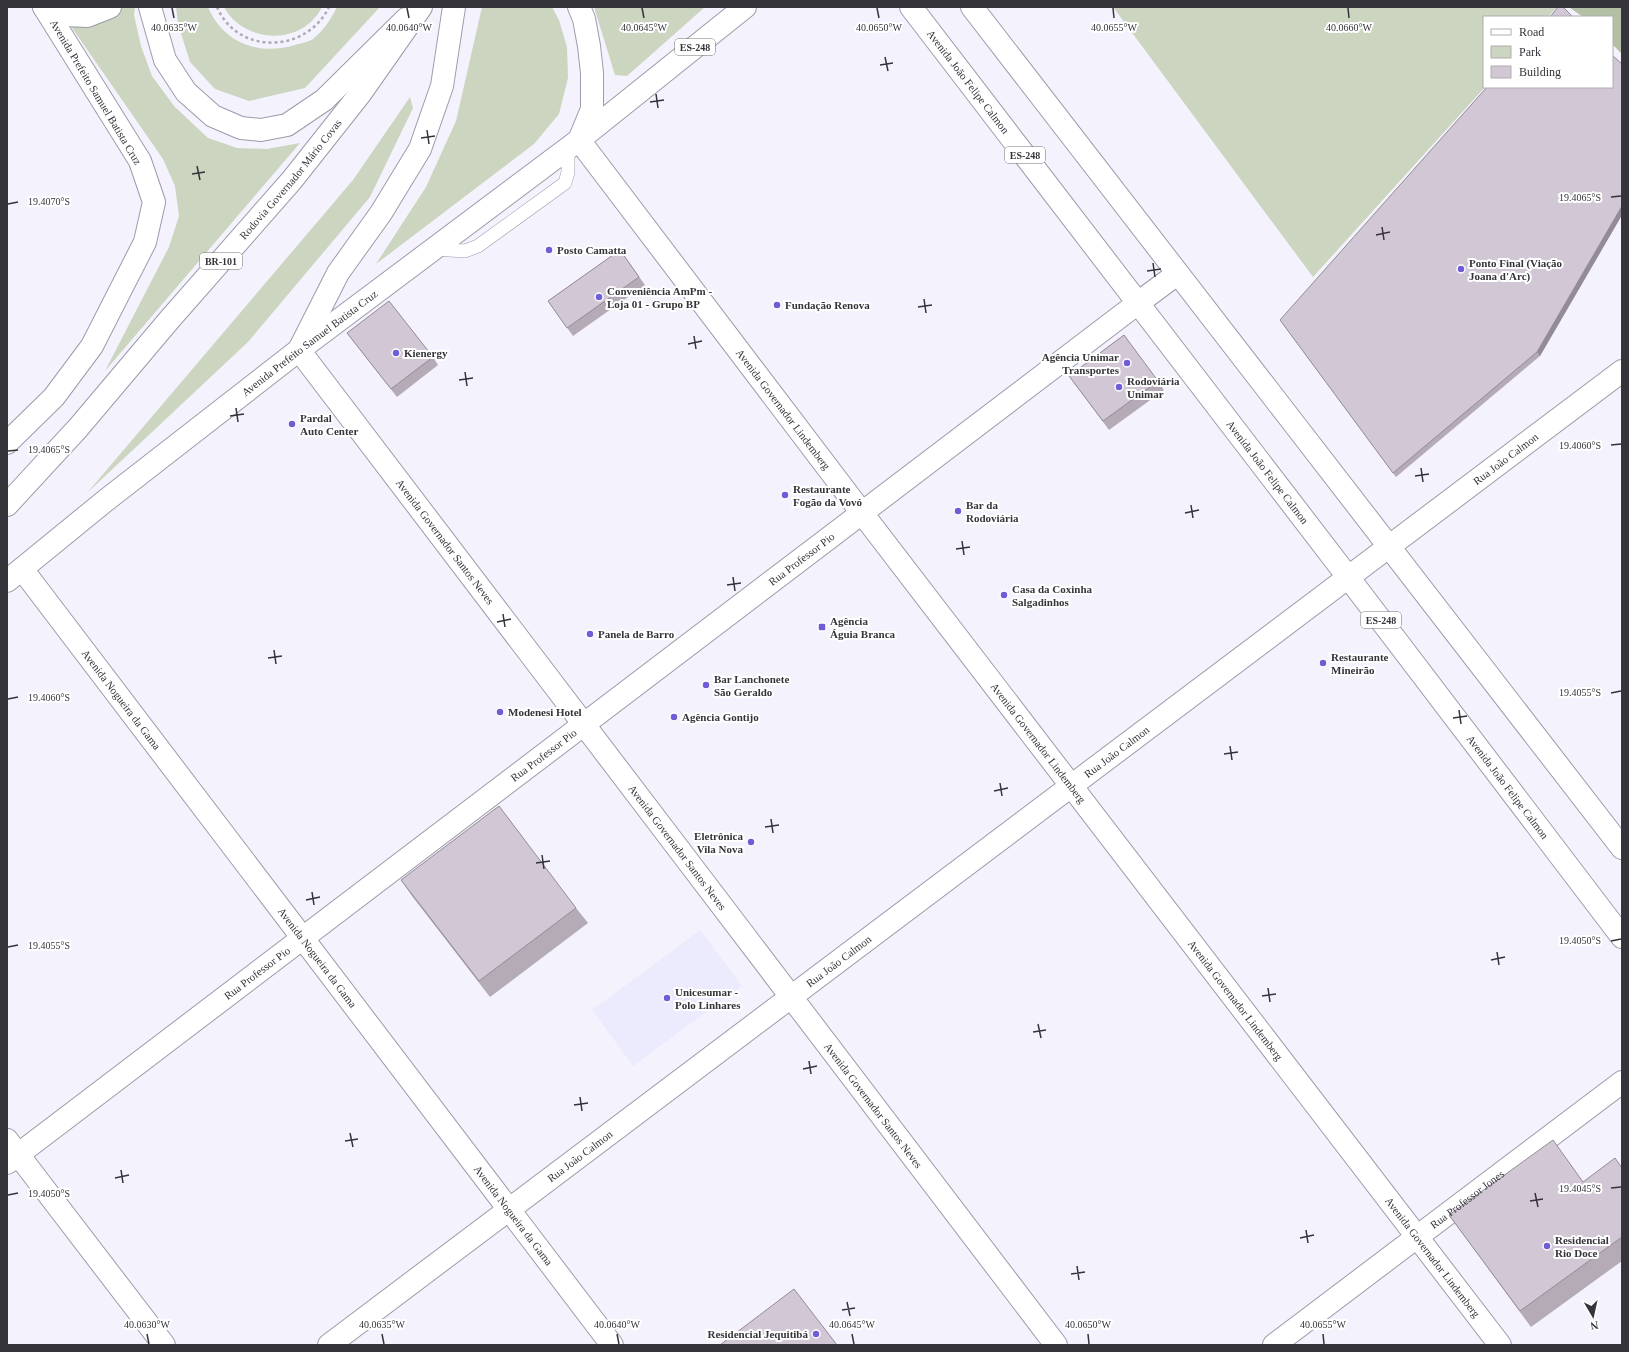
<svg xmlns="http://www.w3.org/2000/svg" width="1629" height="1352" font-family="'Times New Roman',serif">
  <rect width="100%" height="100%" fill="#f4f3fd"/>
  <path fill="#eceafd" d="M700,930L742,986L633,1066L592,1010Z"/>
  <g fill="#cbd5bf">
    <path d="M117,7H135L134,15L141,46L152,76L174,106L208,138L237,148L267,149L300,143L105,371L169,247L179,216L175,186L163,159L68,22Z"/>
    <path d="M176,7H208C223,43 259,56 295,45C301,43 308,42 313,39C324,30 331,19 337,7H380L305,88L249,101L215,89L190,62L178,24Z"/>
    <path d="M224,7H322C307,37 270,43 243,27C236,23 228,15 224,7Z"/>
    <path d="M482,7H552L559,20L567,47L568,78L559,114L534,144L376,264L426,187L456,121Z"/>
    <path d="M594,7H705L627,76L615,75Z"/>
    <path d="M1113,7H1557L1548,17H1484L1485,87L1313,277Z"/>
    <path d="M410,97L413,108L370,197L248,342L87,493L353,180Z"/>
  </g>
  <path fill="#b3c0a3" d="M1569,7H1622V54L1612,44V17H1583Z"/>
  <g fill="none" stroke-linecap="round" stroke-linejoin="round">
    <g stroke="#9c9baa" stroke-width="14">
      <path id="service" d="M434,249L465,251L478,246L565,183L568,172V147"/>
    </g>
    <g stroke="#9c9baa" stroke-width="24">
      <g id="minor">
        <path id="s1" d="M579,140L862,513L1500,1345"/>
        <path id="s2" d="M299,350C552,681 803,1014 1056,1345"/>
        <path d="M7,1140L164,1345"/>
        <path id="s3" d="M7,1163L1138,303"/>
        <path id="s4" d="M329,1345L1622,371"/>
        <path id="s5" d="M1274,1345L1622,1082"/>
      </g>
    </g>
    <g stroke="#9c9baa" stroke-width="24">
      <g id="tertiary">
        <path id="s6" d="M22,569L612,1345"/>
      </g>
    </g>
    <g stroke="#9c9baa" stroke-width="24">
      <path id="secondary" d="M1138,303L1177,274"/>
    </g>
    <g stroke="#9c9baa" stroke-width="24">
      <g id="primary">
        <path d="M44,7L65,15L87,16L110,7"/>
        <path d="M150,7L165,60L186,92L213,116L241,128L261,130L287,125L324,100L406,19"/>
        <path d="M579,7L584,19L589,46L592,73V109L580,138"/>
        <path id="s7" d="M911,7L1348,577L1622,937"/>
        <path d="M972,7C1188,288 1406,567 1622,848"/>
        <path d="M7,443L54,397L92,346L145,242L154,202L140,161L44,7"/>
        <path id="s8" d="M7,581L105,501L299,350L579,140L745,7"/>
      </g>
    </g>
    <g stroke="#9c9baa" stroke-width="24">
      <g id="trunk">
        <path d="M299,350L338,273L381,213L420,149L442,86L454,7"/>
        <path id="s9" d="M7,505L78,428L170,319L292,180L360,94L421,7"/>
      </g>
    </g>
    <path stroke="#adacb4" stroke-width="2.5" stroke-dasharray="3 3" stroke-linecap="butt" d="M217,7C238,56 307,53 329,7"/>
    <use href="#service" stroke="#fff" stroke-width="13"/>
    <use href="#minor" stroke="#fff" stroke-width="22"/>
    <use href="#tertiary" stroke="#fff" stroke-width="22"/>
    <use href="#secondary" stroke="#fff" stroke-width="22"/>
    <use href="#primary" stroke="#fff" stroke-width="22"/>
    <use href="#trunk" stroke="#fff" stroke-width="22"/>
  </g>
  <g fill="#b5abb7">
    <path d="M1622,64V215L1540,356L1396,477L1280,320Z"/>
    <path d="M620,250L645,285L573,336L548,301Z"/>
    <path d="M347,333L433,357L438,365L397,397Z"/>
    <path d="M1124,335L1164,390L1109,430L1069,376Z"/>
    <path d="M401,880L576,908L588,923L490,997L412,896Z"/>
    <path d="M1622,1168V1261L1531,1327L1449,1215L1583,1182Z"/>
  </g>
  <path fill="#938b95" d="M1622,206V215L1540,356L1537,352Z"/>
  <g fill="#d2c7d5" stroke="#938b95">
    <path d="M1558,7H1563L1573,17H1550Z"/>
    <path d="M1612,55L1622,64V206L1537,352L1393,473L1280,320L1487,87H1612Z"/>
    <path d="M620,250L639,277L567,328L548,301Z"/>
    <path d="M389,301L433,357L391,389L347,333Z"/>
    <path d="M1124,335L1158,381L1103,421L1069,376Z"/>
    <path d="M499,806L576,908L479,981L401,880Z"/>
    <path d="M1553,1140L1583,1182L1615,1158L1622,1168V1237L1520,1311L1449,1215Z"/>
    <path d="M794,1289L837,1345H720Z"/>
  </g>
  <path fill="none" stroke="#35343a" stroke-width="1.5" d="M172,8L174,18M407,8L409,18M642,8L644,18M877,8L879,18M1113,8L1114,18M1348,8L1349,18M885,57L888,71M880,65L893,63M656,94L658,108M650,102L664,100M427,130L429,144M421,138L435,136M197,166L200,180M192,174L205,172M1611,197L1621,196M8,204L18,202M1382,227L1384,240M1376,235L1390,232M1153,263L1155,277M1147,271L1161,269M924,299L926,313M918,307L932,305M694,336L696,349M688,344L702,341M465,372L467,386M459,380L473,378M236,408L238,422M230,416L244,414M1611,445L1621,444M8,451L18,450M1421,468L1423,482M1415,476L1429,474M1191,505L1193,518M1185,513L1199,510M962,541L964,555M956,549L970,547M733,577L735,591M727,585L741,583M503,614L505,627M497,622L511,619M274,650L276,664M268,658L282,656M1611,693L1621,691M8,699L18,697M1459,710L1461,724M1453,718L1467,716M1230,746L1232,760M1224,754L1238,752M1000,783L1002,796M994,791L1008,788M771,819L773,833M765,827L779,825M542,855L544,869M536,863L550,861M312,892L314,905M306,900L320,897M1611,941L1621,939M8,947L18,945M1497,952L1499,965M1491,960L1505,957M1268,988L1270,1002M1262,996L1276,994M1038,1024L1041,1038M1033,1032L1046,1030M809,1061L811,1074M803,1069L817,1066M580,1097L582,1111M574,1105L588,1103M350,1133L353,1147M345,1141L358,1139M121,1170L123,1183M115,1178L129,1175M1611,1188L1621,1187M1535,1193L1538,1207M8,1195L18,1193M1530,1201L1543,1199M1306,1230L1308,1243M1300,1238L1314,1235M1077,1266L1079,1280M1071,1274L1085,1272M847,1302L850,1316M842,1310L855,1308M147,1334L149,1344M382,1334L384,1344M617,1334L619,1344M852,1334L854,1344M1088,1334L1089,1344M1323,1334L1324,1344"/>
  <g fill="#6e5dd7" stroke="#fff" stroke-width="1.5">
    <circle cx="549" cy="250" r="4"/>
    <circle cx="1461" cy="269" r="4"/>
    <circle cx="599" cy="297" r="4"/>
    <circle cx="777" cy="305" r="4"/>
    <circle cx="396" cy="353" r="4"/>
    <circle cx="1127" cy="363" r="4"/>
    <circle cx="1119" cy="387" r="4"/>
    <circle cx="292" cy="424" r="4"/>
    <circle cx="785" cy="495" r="4"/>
    <circle cx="958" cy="511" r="4"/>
    <circle cx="1004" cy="595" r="4"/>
    <rect x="818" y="623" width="8" height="8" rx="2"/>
    <circle cx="590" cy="634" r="4"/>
    <circle cx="1323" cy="663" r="4"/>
    <circle cx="706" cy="685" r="4"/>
    <circle cx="500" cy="712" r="4"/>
    <circle cx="674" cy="717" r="4"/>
    <circle cx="751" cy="842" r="4"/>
    <circle cx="667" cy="998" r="4"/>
    <circle cx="1547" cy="1246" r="4"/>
    <circle cx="816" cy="1334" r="4"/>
  </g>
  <g text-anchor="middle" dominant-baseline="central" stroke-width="4" stroke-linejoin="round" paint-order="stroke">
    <g fill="#fff" stroke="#727175" stroke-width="1">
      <rect x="675" y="39" width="40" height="16" rx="3"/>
      <rect x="1005" y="147" width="40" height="16" rx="3"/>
      <rect x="200" y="253" width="42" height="16" rx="3"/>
      <rect x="1361" y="612" width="40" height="16" rx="3"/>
    </g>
    <g font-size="10" font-weight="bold" fill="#35343a">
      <text x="695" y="47">ES-248</text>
      <text x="1025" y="155">ES-248</text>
      <text x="221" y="261">BR-101</text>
      <text x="1381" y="620">ES-248</text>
    </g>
    <g font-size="11" fill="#35343a" stroke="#fff">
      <text stroke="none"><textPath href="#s7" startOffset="94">Avenida João Felipe Calmon</textPath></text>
      <text transform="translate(96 92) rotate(59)">Avenida Prefeito Samuel Batista Cruz</text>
      <text stroke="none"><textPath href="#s9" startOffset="432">Rodovia Governador Mário Covas</textPath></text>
      <text stroke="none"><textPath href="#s8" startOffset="385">Avenida Prefeito Samuel Batista Cruz</textPath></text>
      <text stroke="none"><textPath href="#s1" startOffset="338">Avenida Governador Lindemberg</textPath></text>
      <text stroke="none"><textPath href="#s4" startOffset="1473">Rua João Calmon</textPath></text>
      <text stroke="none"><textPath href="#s7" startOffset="586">Avenida João Felipe Calmon</textPath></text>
      <text stroke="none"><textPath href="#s2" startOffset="241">Avenida Governador Santos Neves</textPath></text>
      <text stroke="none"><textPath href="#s3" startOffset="998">Rua Professor Pio</textPath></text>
      <text stroke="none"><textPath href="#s6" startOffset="164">Avenida Nogueira da Gama</textPath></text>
      <text stroke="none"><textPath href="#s1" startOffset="758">Avenida Governador Lindemberg</textPath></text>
      <text stroke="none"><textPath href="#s4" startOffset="986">Rua João Calmon</textPath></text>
      <text stroke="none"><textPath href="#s3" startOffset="674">Rua Professor Pio</textPath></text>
      <text stroke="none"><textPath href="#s7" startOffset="982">Avenida João Felipe Calmon</textPath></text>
      <text stroke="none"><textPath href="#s2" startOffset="625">Avenida Governador Santos Neves</textPath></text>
      <text stroke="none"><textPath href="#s6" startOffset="488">Avenida Nogueira da Gama</textPath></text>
      <text stroke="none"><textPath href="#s4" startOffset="638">Rua João Calmon</textPath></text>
      <text stroke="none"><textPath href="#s3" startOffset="314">Rua Professor Pio</textPath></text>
      <text stroke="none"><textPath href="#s1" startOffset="1082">Avenida Governador Lindemberg</textPath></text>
      <text stroke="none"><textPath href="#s2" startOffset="949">Avenida Governador Santos Neves</textPath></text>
      <text stroke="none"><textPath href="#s4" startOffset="314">Rua João Calmon</textPath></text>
      <text stroke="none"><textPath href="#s5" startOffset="242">Rua Professor Jones</textPath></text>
      <text stroke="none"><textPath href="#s6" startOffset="812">Avenida Nogueira da Gama</textPath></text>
      <text stroke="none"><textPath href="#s1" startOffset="1406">Avenida Governador Lindemberg</textPath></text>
    </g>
    <g font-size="11" font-weight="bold" fill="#35343a" stroke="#fff" text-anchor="start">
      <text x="557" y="250">Posto Camatta</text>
      <text x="1469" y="263">Ponto Final (Viação<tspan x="1469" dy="13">Joana d'Arc)</tspan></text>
      <text x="607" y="291">Conveniência AmPm -<tspan x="607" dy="13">Loja 01 - Grupo BP</tspan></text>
      <text x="785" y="305">Fundação Renova</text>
      <text x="404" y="353">Kienergy</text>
      <text x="1119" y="357" text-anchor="end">Agência Unimar<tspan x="1119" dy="13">Transportes</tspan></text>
      <text x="1127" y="381">Rodoviária<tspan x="1127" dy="13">Unimar</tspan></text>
      <text x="300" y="418">Pardal<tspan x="300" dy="13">Auto Center</tspan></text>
      <text x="793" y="489">Restaurante<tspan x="793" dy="13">Fogão da Vovó</tspan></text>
      <text x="966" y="505">Bar da<tspan x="966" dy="13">Rodoviária</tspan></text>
      <text x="1012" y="589">Casa da Coxinha<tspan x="1012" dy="13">Salgadinhos</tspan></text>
      <text x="830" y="621">Agência<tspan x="830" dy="13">Águia Branca</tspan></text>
      <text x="598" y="634">Panela de Barro</text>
      <text x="1331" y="657">Restaurante<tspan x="1331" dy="13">Mineirão</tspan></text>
      <text x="714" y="679">Bar Lanchonete<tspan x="714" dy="13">São Geraldo</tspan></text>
      <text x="508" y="712">Modenesi Hotel</text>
      <text x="682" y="717">Agência Gontijo</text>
      <text x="743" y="836" text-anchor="end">Eletrônica<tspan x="743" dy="13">Vila Nova</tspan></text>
      <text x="675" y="992">Unicesumar -<tspan x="675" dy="13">Polo Linhares</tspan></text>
      <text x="1555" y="1240">Residencial<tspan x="1555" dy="13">Rio Doce</tspan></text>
      <text x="808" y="1334" text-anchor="end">Residencial Jequitibá</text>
    </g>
  </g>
  <g font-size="10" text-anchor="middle" fill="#35343a" stroke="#fff" stroke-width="4" stroke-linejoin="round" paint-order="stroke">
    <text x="174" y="31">40.0635°W</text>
    <text x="409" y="31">40.0640°W</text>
    <text x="644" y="31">40.0645°W</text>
    <text x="879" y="31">40.0650°W</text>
    <text x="1114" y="31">40.0655°W</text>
    <text x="1349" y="31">40.0660°W</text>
    <text x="1580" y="201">19.4065°S</text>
    <text x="49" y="205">19.4070°S</text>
    <text x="1580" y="449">19.4060°S</text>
    <text x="49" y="453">19.4065°S</text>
    <text x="1580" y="696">19.4055°S</text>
    <text x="49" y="701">19.4060°S</text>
    <text x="1580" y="944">19.4050°S</text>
    <text x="49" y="949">19.4055°S</text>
    <text x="1580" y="1192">19.4045°S</text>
    <text x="49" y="1197">19.4050°S</text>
    <text x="147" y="1328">40.0630°W</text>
    <text x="382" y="1328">40.0635°W</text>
    <text x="617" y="1328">40.0640°W</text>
    <text x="852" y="1328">40.0645°W</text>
    <text x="1088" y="1328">40.0650°W</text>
    <text x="1323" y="1328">40.0655°W</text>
  </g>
  <rect width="1629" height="1352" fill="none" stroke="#35343a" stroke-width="16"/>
  <rect x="1483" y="16" width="130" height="72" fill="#ffffff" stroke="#aeaeb0"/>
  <rect x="1491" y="29" width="20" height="6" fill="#ffffff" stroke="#aeaeb0"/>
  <text x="1519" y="36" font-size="12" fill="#35343a">Road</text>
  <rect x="1491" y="46" width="20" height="12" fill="#cbd5bf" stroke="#aeaeb0"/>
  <text x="1519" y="56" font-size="12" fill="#35343a">Park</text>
  <rect x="1491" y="66" width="20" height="12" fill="#d2c7d5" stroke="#aeaeb0"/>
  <text x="1519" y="76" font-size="12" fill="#35343a">Building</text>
  <g transform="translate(1593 1316) rotate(171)" stroke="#ffffff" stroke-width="3" paint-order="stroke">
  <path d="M0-3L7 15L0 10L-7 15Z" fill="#35343a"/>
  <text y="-6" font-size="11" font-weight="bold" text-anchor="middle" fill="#35343a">N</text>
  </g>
</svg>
